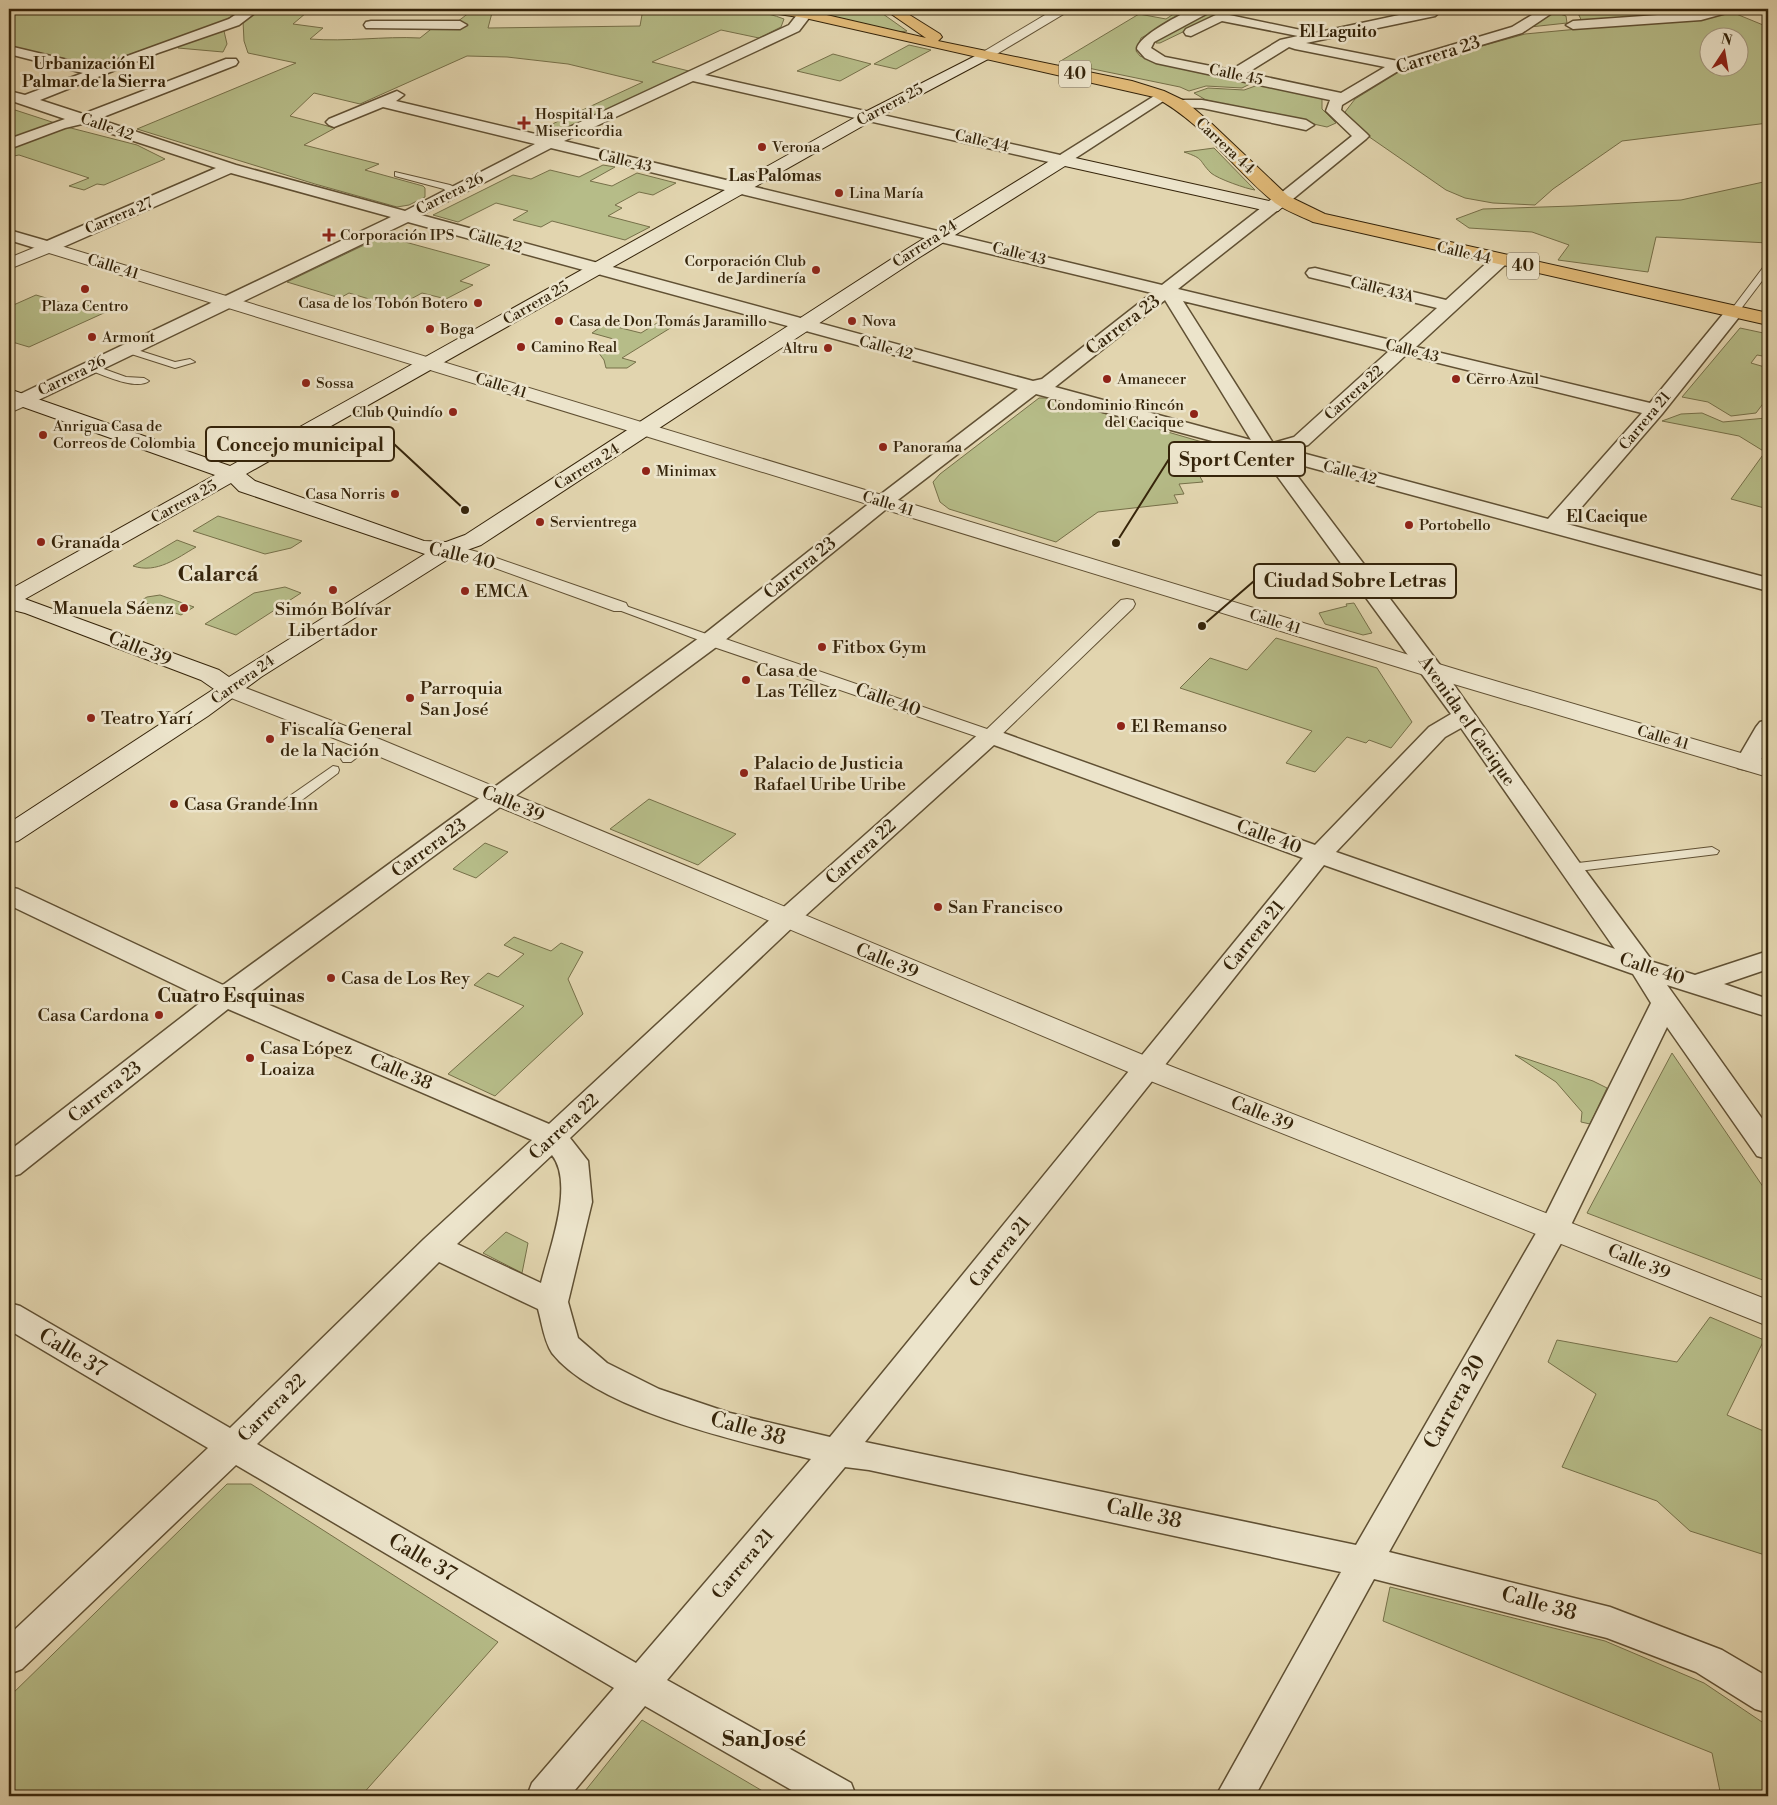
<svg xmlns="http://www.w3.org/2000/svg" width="1777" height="1805" font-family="'Libre Bodoni',serif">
  <rect width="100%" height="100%" fill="#e2d5af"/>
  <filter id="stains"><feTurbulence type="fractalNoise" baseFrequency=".004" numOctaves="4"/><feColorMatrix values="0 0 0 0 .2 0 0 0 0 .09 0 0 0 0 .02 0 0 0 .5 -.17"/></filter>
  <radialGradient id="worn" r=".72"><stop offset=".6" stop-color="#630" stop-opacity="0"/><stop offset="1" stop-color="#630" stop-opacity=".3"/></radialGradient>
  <g fill="#b6bc88" stroke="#767049" fill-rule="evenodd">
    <path d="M474,9H493L488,28L640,26L643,9C686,9 744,3 784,19L781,27L759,38L721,30L652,62L689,71L562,132L549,135L535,132L643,82L568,64L507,57L467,56L360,104L314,93L290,116L335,128L304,145L379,164L365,170L423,186L425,188V197L409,205L397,207L315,184L137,129L296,63L248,53L244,41L243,21L252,13H306L293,24L323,28L310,39C347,42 383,36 420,38L435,26L457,22Z"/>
    <path d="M832,9H876L907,31L899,32L818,13Z"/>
    <path d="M1181,9H1195L1141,38L1136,51L1140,56L1152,61L1254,82L1242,88L1206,86L1189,91L1180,87L1059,62L1139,14L1166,19Z"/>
    <path d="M1214,9H1253L1225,16L1218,15L1160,43H1156L1157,38Z"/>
    <path d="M1562,9H1717L1713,11L1582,22L1579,15Z"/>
    <path d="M1729,11L1768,27V123L1622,141L1553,189L1535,205L1493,203L1465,198L1446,190L1365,134L1345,112L1355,99L1407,67L1525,34L1705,17ZM1710,38H1740V68H1710Z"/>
    <path d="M1554,12L1566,16L1567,23L1530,27Z"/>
    <path d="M10,13H237L224,21L97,66L9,46Z"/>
    <path d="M224,31L227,44L223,52L178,48L179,44Z"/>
    <path d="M909,45L931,50L896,69L874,64Z"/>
    <path d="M833,54L871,64L840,81L797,71Z"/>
    <path d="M1261,84L1322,97V109L1336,123L1327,127L1206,100L1194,93L1208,88L1244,90Z"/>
    <path d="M9,108L55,123L9,139Z"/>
    <path d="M67,127L137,145L165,159L104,185L97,184L84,190L69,186L89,178L19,155L9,157V149Z"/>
    <path d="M1214,148L1255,190C1247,189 1218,179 1211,173C1198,160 1205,159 1184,152Z"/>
    <path d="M603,165L615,167L590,181L612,186L637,173L676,183L653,195L639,192L615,205L622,208L608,216L650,227L625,240L552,221L541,227L513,220L528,211L496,203L458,222L433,215L513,175L531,179L550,170L579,177Z"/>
    <path d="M1768,181V243L1656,237L1648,272L1558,260L1569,245L1532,232L1469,228L1456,219L1483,209L1573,206L1681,200Z"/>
    <path d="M383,236L486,264L490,265L460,281L473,285L446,299L422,293L396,307L349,293L340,298L287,282Z"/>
    <path d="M36,295L80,308L87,305L106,312L29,347L9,341V307Z"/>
    <path d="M657,323L672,327L622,358L636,362L627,368H606L604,360L598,352L617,340L592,333L605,324L641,333Z"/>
    <path d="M1740,328L1768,334V357L1757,355L1751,363L1768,368V397L1756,413L1731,416L1708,402L1682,397Z"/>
    <path d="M1039,398H1051L1209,444L1189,457L1203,482L1179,484L1184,494L1174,495L1178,503L1098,512L1056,542L949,509L940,502L933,482L940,474Z"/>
    <path d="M1702,413L1723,422L1766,418L1768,416V509L1731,499L1765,452L1739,436L1662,421L1681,414Z"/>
    <path d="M218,516L302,541L291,548L265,554L193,531Z"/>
    <path d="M177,540L196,547C177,558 157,574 133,566Z"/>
    <path d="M285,587L301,593L236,635L205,624L254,593Z"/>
    <path d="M160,595L194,607L181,615L140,601L147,597Z"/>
    <path d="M1354,603L1372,633L1363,635L1325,624L1319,613L1347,606L1346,604Z"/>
    <path d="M1276,638L1377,668L1412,722L1391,748L1369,740L1366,743L1347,737L1315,772L1286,763L1312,731L1180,688L1210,658L1247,670Z"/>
    <path d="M649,799L736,834L698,865L610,829Z"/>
    <path d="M485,843L508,852L476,878L453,869Z"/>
    <path d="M514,937L551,951L561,943L583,952L568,979L583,1014L495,1096L448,1074L524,1006L474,985L488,973L498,977L524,954L504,945Z"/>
    <path d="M1672,1053L1768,1194V1282L1587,1213Z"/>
    <path d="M1515,1055L1593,1081L1607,1088L1590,1124L1581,1122L1582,1112L1556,1082Z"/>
    <path d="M506,1232L528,1243L522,1273L483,1253Z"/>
    <path d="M1710,1317L1764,1340L1727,1415L1768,1433V1556L1690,1531L1657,1501L1562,1467L1596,1394L1548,1362L1557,1340L1677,1362Z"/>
    <path d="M227,1484H251L498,1642L361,1796H9V1697Z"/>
    <path d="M1390,1587L1605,1641L1704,1683L1768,1726V1796H1721L1712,1753L1383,1621Z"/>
    <path d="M642,1720L771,1796H581Z"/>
  </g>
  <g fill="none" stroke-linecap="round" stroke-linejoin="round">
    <g stroke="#605033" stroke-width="2">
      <g id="service">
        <path d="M395,172L450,185L454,187L457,194L450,196L444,189L395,176Z"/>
        <path d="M1768,264V273L1737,314H1731V310L1765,265Z"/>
        <path d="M128,347L175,362L190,359L195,362L175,368L125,352V348Z"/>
        <path d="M90,364L126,377L144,378L149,381C136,391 101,374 87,369L85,367Z"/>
        <path d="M620,604L715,637L717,640L715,643H707L616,609V605Z"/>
        <path d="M368,739L372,740L374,743L372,746L351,762H343L341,759L343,756Z"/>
        <path d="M333,766L338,767L339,770L338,773L294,806H284L282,803L284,800Z"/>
        <path d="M1712,847L1719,851L1717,854L1570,872L1563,868L1570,864Z"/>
      </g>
    </g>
    <g stroke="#605033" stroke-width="2">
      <g id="pedestrian">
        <path d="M448,544L485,554L626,603L628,607L626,611H614L473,560L442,552L440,549L442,546Z"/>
        <path d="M1127,599L1133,600L1135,604L1133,608L996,740L990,741L705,644L702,640L705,636H717L987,729L1121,600Z"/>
      </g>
    </g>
    <g stroke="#605033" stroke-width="3">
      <g id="minor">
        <path d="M244,9H260L239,25L158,53L40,100L83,114L226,59H236L238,62L236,65L98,119L236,165L405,211L535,144L383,107L334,127L329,125L326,122L329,119L397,91L404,95L396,101L548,137L789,25L800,11L805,10L812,14L799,31L705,75L1060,155L1159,93L1164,92L1171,96L1068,163L1062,165L693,81L564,141L1162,285L1266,204L1276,203L1274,200L1276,197L1352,136L1326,111L1330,100L1156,63L1145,58L1137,49C1137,37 1183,12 1195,9C1200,8 1207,9 1212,9L1210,12L1154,42L1151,48L1165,57L1231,70L1280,40L1298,36L1222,21L1191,36L1186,35L1184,32L1186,29L1220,13L1315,33L1427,9H1443L1435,16L1306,43L1398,61L1512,27L1542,9H1558L1522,33L1403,68L1342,105L1341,110L1366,133L1369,136L1366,139L1288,203L1278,204L1280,207L1278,210L1178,289L1399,342L1437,308L1309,277L1306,273L1309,269L1315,268L1446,300L1493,257H1505L1508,261L1505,265L1416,347L1650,403L1728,308H1740L1743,312L1662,414L1567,524L1768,578V591L1286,461L1440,665L1579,862L1653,962L1695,975L1768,951V969L1724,984L1768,999V1017L1667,985L1768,1127V1159L1757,1156L1667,1027L1569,1229L1389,1552L1610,1607L1722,1650L1768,1677V1713L1755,1709L1696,1672L1607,1638L1374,1579L1255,1796H1216L1341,1572L869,1470L845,1467L667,1680L851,1783L856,1796H802L645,1706L570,1796H527L532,1783L614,1688L236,1465L22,1669L9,1674V1635L208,1448L9,1330V1303L20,1306L230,1428L424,1239L532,1140L228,1009L20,1174L9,1177V1151L205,999L9,905V887L18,889L223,985L703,635L876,498L1018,389L408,222L30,404H16L13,400L16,396L391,217L231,173L54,251L48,252L9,240V230L47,241L216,168L82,124L65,128L9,149V139L65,119L9,100V91L25,95L83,73L9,54V46L97,67L229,19ZM1289,47L1295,49L1385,67L1341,93L1247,73ZM551,148L1152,293L1042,379L1033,381L421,215ZM1165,300L1251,440L1055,387ZM1183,301L1389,351L1294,437L1273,443ZM1406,355L1642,413L1548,519L1291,450L1308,445ZM1036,394L1261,454L1451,714L1429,727L1315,845L998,731L990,729L982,731L777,913L549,1124L246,995L719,645L890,506ZM1461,728L1615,949L1336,852L1445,737ZM994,745L1303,858L830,1437L730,1413L659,1389L607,1363L578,1338L568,1302L592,1202L588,1161L570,1138L795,925ZM1324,865L1633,974L1651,1003L1539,1228L1356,1545L865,1442ZM552,1155C575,1184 549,1250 541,1283L457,1244ZM439,1262L538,1309C542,1323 544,1341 552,1353C597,1410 741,1442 811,1459L636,1663L257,1444Z"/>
        <path d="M1711,9H1732L1730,12L1701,20L1573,29L1566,25L1573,21L1700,12Z"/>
        <path d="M1760,9H1768V13L1762,12Z"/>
        <path d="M371,21H460L467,25L460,29L366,28L364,25L366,22Z"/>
        <path d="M1179,100H1202L1306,120L1314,125L1306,130L1202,108L1174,107L1172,104Z"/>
        <path d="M1768,720C1769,741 1768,750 1756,768L1747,770L1738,768L1735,763L1756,727L1760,722Z"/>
      </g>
    </g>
    <g stroke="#605033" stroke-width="2">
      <g id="tertiary">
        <path d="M1055,9H1072L990,58L985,59L978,55Z"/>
        <path d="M48,242L1465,672L1768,761V777L1447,682L49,253L9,269V258Z"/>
        <path d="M23,394L30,396L33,400L30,404L9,413V399Z"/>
        <path d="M230,682L377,738L1160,1062L1768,1300V1326L1138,1076L359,748L221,694L218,689L221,684Z"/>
      </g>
    </g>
    <g stroke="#35240a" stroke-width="2">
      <path id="secondary" d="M985,51L992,55L990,58L875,119L246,474L255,481L424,541L446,542L465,535L907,249L1056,157L1062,155L1269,201L1276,196H1288L1291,200L1278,211L1272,212L1065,166L920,257L481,545L456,554L261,677L208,716L18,841L9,843V823L214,689L201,680L25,613L9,609V590L215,475L9,402V389L230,466L863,113ZM231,483L239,491L425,554L229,677L219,670L25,599Z"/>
    </g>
    <g stroke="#35240a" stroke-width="2">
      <path id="trunk" d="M765,9L805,10L926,38L884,9H900L940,34L942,37L938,41L1132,81L1164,91L1185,101L1212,124L1288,196L1325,214L1768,313V325L1313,222C1301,216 1286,211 1275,203C1233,169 1203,122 1154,97L805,18L772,13Z"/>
    </g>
    <use href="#service" fill="#ece4cb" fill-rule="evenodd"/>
    <use href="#pedestrian" fill="#ece4cb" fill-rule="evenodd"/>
    <use href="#minor" fill="#ece4cb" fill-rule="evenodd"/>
    <use href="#tertiary" fill="#ece4cb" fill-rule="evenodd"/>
    <use href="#secondary" fill="#ece4cb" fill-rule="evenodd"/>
    <use href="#trunk" fill="#e1ba78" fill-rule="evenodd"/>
  </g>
  <g fill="#8f2418" stroke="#ece4cb" stroke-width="2">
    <path d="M521.5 115.5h5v5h5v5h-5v5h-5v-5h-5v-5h5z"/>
    <circle cx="762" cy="147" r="5"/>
    <circle cx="839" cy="193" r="5"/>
    <path d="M326.5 227.5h5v5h5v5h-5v5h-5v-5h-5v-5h5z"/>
    <circle cx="816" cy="270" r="5"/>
    <circle cx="85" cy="289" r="5"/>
    <circle cx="478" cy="303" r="5"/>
    <circle cx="559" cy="321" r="5"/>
    <circle cx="852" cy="321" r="5"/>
    <circle cx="430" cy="329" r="5"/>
    <circle cx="92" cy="337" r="5"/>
    <circle cx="521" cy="347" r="5"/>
    <circle cx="828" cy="348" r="5"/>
    <circle cx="1107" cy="379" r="5"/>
    <circle cx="1456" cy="379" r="5"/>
    <circle cx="306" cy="383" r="5"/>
    <circle cx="453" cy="412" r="5"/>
    <circle cx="1194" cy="414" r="5"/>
    <circle cx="43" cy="435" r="5"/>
    <circle cx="883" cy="447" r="5"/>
    <circle cx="646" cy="471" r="5"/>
    <circle cx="395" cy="494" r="5"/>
    <circle cx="540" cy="522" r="5"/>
    <circle cx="1409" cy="525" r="5"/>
    <circle cx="41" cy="542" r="5"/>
    <circle cx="333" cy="590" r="5"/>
    <circle cx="465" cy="591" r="5"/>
    <circle cx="184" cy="608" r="5"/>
    <circle cx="822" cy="647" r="5"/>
    <circle cx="746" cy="680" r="5"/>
    <circle cx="410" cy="698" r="5"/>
    <circle cx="91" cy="718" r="5"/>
    <circle cx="1121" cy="726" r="5"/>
    <circle cx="270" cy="739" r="5"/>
    <circle cx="744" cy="773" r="5"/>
    <circle cx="174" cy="804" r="5"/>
    <circle cx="938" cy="907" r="5"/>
    <circle cx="331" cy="978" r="5"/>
    <circle cx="159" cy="1015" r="5"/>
    <circle cx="250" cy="1058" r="5"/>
  </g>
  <g text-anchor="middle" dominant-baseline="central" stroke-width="5" stroke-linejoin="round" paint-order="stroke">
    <g font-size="15" fill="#35240a" stroke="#ece4cb">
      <text transform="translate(1236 75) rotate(12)">Calle 45</text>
      <text transform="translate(890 105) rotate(-28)">Carrera 25</text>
      <text transform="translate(107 127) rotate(19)">Calle 42</text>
      <text transform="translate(982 141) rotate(13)">Calle 44</text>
      <text transform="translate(1225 146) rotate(43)">Carrera 44</text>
      <text transform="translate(625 161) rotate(13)">Calle 43</text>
      <text transform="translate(450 194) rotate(-27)">Carrera 26</text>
      <text transform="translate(119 216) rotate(-23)">Carrera 27</text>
      <text transform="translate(495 241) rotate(16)">Calle 42</text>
      <text transform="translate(925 244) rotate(-33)">Carrera 24</text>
      <text transform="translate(1464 253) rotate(13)">Calle 44</text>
      <text transform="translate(1019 254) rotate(14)">Calle 43</text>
      <text transform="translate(113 267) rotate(17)">Calle 41</text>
      <text transform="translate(1382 290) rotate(14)">Calle 43A</text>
      <text transform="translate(536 303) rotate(-30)">Carrera 25</text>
      <text transform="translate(886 348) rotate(15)">Calle 42</text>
      <text transform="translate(1412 351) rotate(14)">Calle 43</text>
      <text transform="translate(72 376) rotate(-26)">Carrera 26</text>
      <text transform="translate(501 386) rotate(17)">Calle 41</text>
      <text transform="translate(1354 393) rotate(-42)">Carrera 22</text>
      <text transform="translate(1645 421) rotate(-50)">Carrera 21</text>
      <text transform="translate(587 467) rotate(-32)">Carrera 24</text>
      <text transform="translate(1350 473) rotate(15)">Calle 42</text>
      <text transform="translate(184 502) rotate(-29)">Carrera 25</text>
      <text transform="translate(888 504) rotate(17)">Calle 41</text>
      <text transform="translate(1275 622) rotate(17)">Calle 41</text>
      <text transform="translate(243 680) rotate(-35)">Carrera 24</text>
      <text transform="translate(1663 738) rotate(16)">Calle 41</text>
    </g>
    <g font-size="15" fill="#35240a" stroke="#ece4cb" text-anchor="start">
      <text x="535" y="114">Hospital La<tspan x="535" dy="17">Misericordia</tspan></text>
      <text x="772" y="147">Verona</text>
      <text x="849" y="193">Lina María</text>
      <text x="340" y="235">Corporación IPS</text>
      <text x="806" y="261" text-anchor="end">Corporación Club<tspan x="806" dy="17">de Jardinería</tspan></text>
      <text x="468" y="303" text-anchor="end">Casa de los Tobón Botero</text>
      <text x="85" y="306" text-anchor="middle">Plaza Centro</text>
      <text x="569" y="321">Casa de Don Tomás Jaramillo</text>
      <text x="862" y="321">Nova</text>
      <text x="440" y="329">Boga</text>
      <text x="102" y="337">Armont</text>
      <text x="531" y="347">Camino Real</text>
      <text x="818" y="348" text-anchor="end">Altru</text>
      <text x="1117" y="379">Amanecer</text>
      <text x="1466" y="379">Cerro Azul</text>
      <text x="316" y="383">Sossa</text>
      <text x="1184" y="405" text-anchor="end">Condominio Rincón<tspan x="1184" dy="17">del Cacique</tspan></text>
      <text x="443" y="412" text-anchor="end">Club Quindío</text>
      <text x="53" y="426">Anrigua Casa de<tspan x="53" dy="17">Correos de Colombia</tspan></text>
      <text x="893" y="447">Panorama</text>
      <text x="656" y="471">Minimax</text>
      <text x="385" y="494" text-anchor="end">Casa Norris</text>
      <text x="550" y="522">Servientrega</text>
      <text x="1419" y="525">Portobello</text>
    </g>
    <g font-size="16" font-weight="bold" fill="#35240a" stroke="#ece4cb">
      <text x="1338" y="32">El Laguito</text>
      <text x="94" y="64">Urbanización El<tspan x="94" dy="18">Palmar de la Sierra</tspan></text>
      <text x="775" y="176">Las Palomas</text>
      <text x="1607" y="517">El Cacique</text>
    </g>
    <g fill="#ece4cb" stroke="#6c5e44" stroke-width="1">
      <rect x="1059" y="60.5" width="32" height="27" rx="4"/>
      <rect x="1507" y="252.5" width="32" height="27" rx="4"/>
    </g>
    <g font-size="16" font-weight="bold" fill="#35240a">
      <text x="1075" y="74">40</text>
      <text x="1523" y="266">40</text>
    </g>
    <g font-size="18" fill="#35240a" stroke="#ece4cb">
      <text transform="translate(1438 55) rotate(-18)">Carrera 23</text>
      <text transform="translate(1123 325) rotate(-37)">Carrera 23</text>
      <text transform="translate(462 556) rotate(13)">Calle 40</text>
      <text transform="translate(800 568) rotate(-39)">Carrera 23</text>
      <text transform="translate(140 649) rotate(21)">Calle 39</text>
      <text transform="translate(888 700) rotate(19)">Calle 40</text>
      <text transform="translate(1467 721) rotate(55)">Avenida el Cacique</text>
      <text transform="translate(513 804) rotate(23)">Calle 39</text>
      <text transform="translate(1269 837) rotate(20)">Calle 40</text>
      <text transform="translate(429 848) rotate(-36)">Carrera 23</text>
      <text transform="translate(861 852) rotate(-42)">Carrera 22</text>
      <text transform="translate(1254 936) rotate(-51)">Carrera 21</text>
      <text transform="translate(887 961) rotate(22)">Calle 39</text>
      <text transform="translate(1652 969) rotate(18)">Calle 40</text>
      <text transform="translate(401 1072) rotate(23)">Calle 38</text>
      <text transform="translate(105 1092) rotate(-38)">Carrera 23</text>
      <text transform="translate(1262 1114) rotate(22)">Calle 39</text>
      <text transform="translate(564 1127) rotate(-43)">Carrera 22</text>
      <text transform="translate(1000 1252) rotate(-51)">Carrera 21</text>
      <text transform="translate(1639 1262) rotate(22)">Calle 39</text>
      <text transform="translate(272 1408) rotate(-45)">Carrera 22</text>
      <text transform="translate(743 1564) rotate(-50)">Carrera 21</text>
    </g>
    <g font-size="18" fill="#35240a" stroke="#ece4cb" text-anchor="start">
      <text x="51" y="542">Granada</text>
      <text x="475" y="591">EMCA</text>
      <text x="174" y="608" text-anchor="end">Manuela Sáenz</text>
      <text x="333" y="609" text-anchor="middle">Simón Bolívar<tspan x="333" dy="21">Libertador</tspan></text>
      <text x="832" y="647">Fitbox Gym</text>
      <text x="756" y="670">Casa de<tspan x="756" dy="21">Las Téllez</tspan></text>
      <text x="420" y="688">Parroquia<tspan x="420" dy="21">San José</tspan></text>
      <text x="101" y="718">Teatro Yarí</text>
      <text x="1131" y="726">El Remanso</text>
      <text x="280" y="729">Fiscalía General<tspan x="280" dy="21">de la Nación</tspan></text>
      <text x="754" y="763">Palacio de Justicia<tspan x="754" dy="21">Rafael Uribe Uribe</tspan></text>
      <text x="184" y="804">Casa Grande Inn</text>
      <text x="948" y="907">San Francisco</text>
      <text x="341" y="978">Casa de Los Rey</text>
      <text x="149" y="1015" text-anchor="end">Casa Cardona</text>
      <text x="260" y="1048">Casa López<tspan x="260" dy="21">Loaiza</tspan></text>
    </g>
    <g font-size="19" font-weight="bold" fill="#35240a" stroke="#ece4cb">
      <text x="231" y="996">Cuatro Esquinas</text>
    </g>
    <g font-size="21" fill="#35240a" stroke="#ece4cb">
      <text transform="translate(72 1353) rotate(31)">Calle 37</text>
      <text transform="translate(1455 1402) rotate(-61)">Carrera 20</text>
      <text transform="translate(748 1429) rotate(15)">Calle 38</text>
      <text transform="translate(1144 1514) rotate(12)">Calle 38</text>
      <text transform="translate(422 1558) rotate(30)">Calle 37</text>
      <text transform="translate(1539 1604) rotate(15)">Calle 38</text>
    </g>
    <g font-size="22" font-weight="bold" fill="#35240a" stroke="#ece4cb">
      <text x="218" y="574">Calarcá</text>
    </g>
    <g font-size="22" font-weight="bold" fill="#35240a" stroke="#ece4cb">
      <text x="764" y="1739">San José</text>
    </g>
  </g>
  <path fill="none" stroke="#35240a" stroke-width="2" d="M465 510L394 444M1116 543L1169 459M1202 626L1254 581"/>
  <g fill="#35240a" stroke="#ece4cb" stroke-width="2">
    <circle cx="465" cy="510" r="5"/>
    <circle cx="1116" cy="543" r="5"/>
    <circle cx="1202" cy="626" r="5"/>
  </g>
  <g fill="#ece4cb" stroke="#35240a" stroke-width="2">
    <rect x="206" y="427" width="188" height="34" rx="5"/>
    <rect x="1169" y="442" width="136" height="34" rx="5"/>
    <rect x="1254" y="564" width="202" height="34" rx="5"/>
  </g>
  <g font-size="19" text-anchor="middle" font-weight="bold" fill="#35240a">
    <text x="300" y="451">Concejo municipal</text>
    <text x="1237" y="466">Sport Center</text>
    <text x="1355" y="587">Ciudad Sobre Letras</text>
  </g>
  <rect width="1777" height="1805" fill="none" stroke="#e2d5af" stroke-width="30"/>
  <rect x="10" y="10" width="1757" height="1785" fill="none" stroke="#35240a" stroke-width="2.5"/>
  <rect x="15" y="15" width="1747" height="1775" fill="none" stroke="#35240a"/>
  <g transform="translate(1724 52) rotate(12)"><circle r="24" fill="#ece4cb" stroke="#a3977e"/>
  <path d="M0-4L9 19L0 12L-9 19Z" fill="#8f2418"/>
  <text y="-8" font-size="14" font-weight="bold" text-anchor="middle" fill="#35240a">N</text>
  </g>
  <rect width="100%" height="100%" filter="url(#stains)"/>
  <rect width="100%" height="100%" fill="url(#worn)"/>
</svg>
